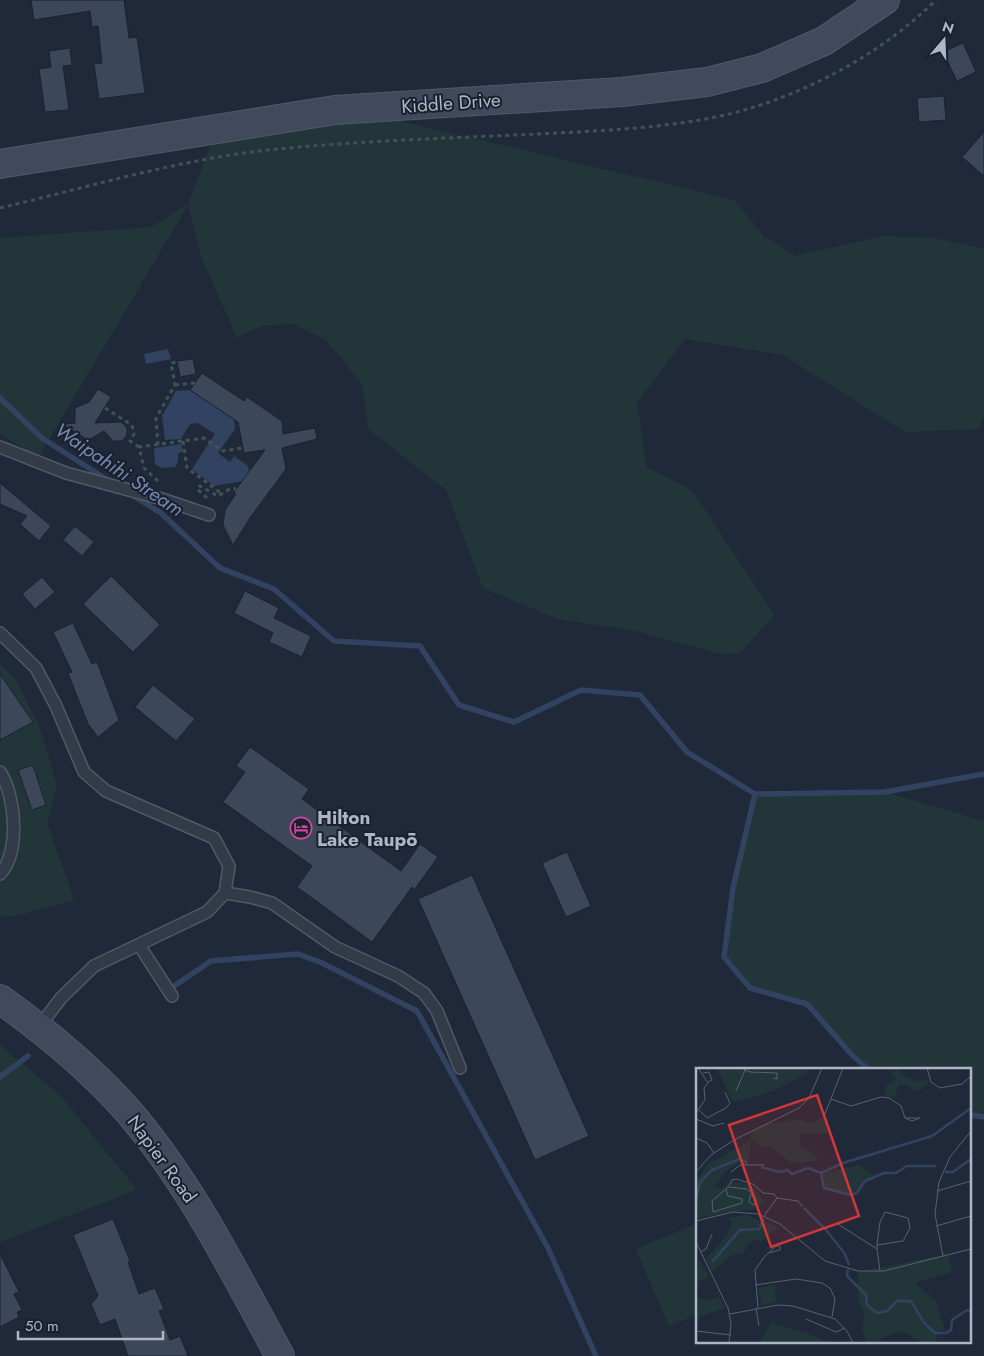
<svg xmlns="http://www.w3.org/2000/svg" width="984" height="1356" font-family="Jost,sans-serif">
  <rect width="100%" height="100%" fill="#202939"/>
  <g fill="#22363a">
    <path d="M366,113L734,200L763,235L795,256L883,236L934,238L984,249V415L979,429L905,432L783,355L685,339L637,403L647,468L693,491L774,615L740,653L720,654L636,631L558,619L483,588L446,490L368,429L362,384L326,340L293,324L261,326L237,338L202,259L188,205L38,458L0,433V238L151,227L188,204L218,127Z"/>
    <path d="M0,664L15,678L40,728L57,785L47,822L74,900L20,915L0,917Z"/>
    <path d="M885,792L984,821V1117L970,1115V1070H869L853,1056L807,1004L750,988L724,957L733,888L755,794Z"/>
    <path d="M0,1045L61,1096L137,1190L0,1242Z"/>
    <path d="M698,1223V1314L669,1326L636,1249Z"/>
  </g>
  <g fill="#324361">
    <path d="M168,349L171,359L146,364L144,354Z"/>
    <path d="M190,390L234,419L235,429L218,453L230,462L234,456L248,466L249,473L243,481L214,486L192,469L215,434L198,423L190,424L181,439L165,440L162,416L176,391Z"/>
    <path d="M181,444L183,452L178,453V461L175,467L162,468L155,464L154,448Z"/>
  </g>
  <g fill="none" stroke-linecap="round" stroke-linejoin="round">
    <g stroke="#324361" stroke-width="5.5">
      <path d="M0,398L42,438L109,481"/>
      <path d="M130,494L161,513L220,568L274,589L334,641L420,646L459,705L514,722L581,690L640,695L687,752L755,794L885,792L984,774"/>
      <path d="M755,794L733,888L724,957L750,988L807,1004L853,1056L869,1070"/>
      <path d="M174,986L211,961L298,954L320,962L417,1011L548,1248L596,1356"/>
      <path d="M0,1077L28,1056"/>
      <path d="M970,1115L984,1117"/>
    </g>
  </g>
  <g fill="#3c4759" stroke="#1b2230">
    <path d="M31,0H124L129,38L137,37L145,93L99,99L94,64L102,63L98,26L92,27L90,11L34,20Z"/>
    <path d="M963,43L976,72L957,81L943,52Z"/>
    <path d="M70,48L72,65L63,66L69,110L45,112L39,69L51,67L49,51Z"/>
    <path d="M944,96L946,120L919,122L917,98Z"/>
    <path d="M984,132V176L962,157Z"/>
    <path d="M193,359L196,374L180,377L177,361Z"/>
    <path d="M202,373L244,401L247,397L282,421L283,434L315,428L317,439L282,448L286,469L250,518L233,545L223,525L225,510L236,494L234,492L265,450L244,453L238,422L190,390Z"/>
    <path d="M98,389L111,397L95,423L121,422L127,428V435L122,441H113L104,431L88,440L62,424L75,423V408L89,402Z"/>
    <path d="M0,483L51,526L39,541L20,524L27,516L0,504Z"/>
    <path d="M75,526L94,542L82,556L63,540Z"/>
    <path d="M111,576L160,625L133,652L83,604Z"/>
    <path d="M42,577L55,592L35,609L22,594Z"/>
    <path d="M245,591L279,608L274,618L311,636L302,657L269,642L273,633L234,613Z"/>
    <path d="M73,623L92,664L97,662L119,720L98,737L88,724L68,673L72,672L53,632Z"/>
    <path d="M0,674L33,722L0,740Z"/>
    <path d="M153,685L195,719L176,741L135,707Z"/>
    <path d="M250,747L309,789L302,799L401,871L420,844L438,857L414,890L412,887L372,942L297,887L312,866L223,802L245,772L236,766Z"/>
    <path d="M33,765L46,805L32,810L18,770Z"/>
    <path d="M567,852L591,906L566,917L542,863Z"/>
    <path d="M472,875L589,1136L535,1160L418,899Z"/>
    <path d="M113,1219L130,1261L128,1262L139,1294L155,1288L164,1309L159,1311L170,1340L180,1336L188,1356H128L115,1319L100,1325L91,1304L98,1296L73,1235Z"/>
    <path d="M0,1254L19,1292L14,1294L22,1310L17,1312L19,1317L0,1327Z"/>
  </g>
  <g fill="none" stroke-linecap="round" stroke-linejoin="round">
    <g stroke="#515967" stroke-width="14">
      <g id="lane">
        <path d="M0,447L66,473L162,499L209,515"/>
        <path d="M0,633L36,668L56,706L84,772L106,791L214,838L229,866L225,893L207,912L94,966L61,998L39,1027"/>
        <path d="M0,772C16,796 20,853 0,874"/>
        <path d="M225,893L250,897L272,903L335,947L398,976L424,993L437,1011L460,1068"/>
        <path d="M139,945L172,996"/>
      </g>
    </g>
    <g stroke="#515967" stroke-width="30">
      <g id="secondary">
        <path d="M0,164L335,110L622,92L707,82L762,68L824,41L885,0"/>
        <path d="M0,999C46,1032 90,1068 128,1111C191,1184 234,1272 280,1356"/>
      </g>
    </g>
    <g stroke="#3f5357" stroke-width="3" stroke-dasharray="4 4" stroke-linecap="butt">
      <path d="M0,208C89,187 177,160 268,150C364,140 461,138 557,133C618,130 693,126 751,108C819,87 885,50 936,0"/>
      <path d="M175,385L195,383"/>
      <path d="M105,408L132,425L134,434L130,441L139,447"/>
      <path d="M183,441L187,468L222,494"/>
      <path d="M158,445L156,418L175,385L171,363L177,362"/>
      <path d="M158,481L144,468L139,447L204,438L222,451L243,448"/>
      <path d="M207,498L197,489L200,486L218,496L231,488L236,489"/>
    </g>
    <use href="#lane" stroke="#333b49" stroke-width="11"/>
    <use href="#secondary" stroke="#414a5d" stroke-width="28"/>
  </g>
  <defs>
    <g id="hotel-ring" transform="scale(1.125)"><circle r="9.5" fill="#19202e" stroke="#d1479c" stroke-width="1.5"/><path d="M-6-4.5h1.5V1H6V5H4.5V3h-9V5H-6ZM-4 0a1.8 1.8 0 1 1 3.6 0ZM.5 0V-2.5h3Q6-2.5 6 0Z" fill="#d1479c"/></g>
  </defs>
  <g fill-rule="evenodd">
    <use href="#hotel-ring" x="301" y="828"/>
  </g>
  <g text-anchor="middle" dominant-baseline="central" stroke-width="4" stroke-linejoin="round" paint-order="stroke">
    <g font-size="19" fill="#aeb6c6" stroke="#19202e">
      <text transform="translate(451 103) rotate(-4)">Kiddle Drive</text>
      <text transform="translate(162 1159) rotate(54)">Napier Road</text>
    </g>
    <g font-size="19" font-weight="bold" fill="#aeb6c6" stroke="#19202e" text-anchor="start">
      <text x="317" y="817">Hilton<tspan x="317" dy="22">Lake Taupō</tspan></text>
    </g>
    <g font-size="20" font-style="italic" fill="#748ab0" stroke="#19202e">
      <text transform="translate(119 470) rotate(34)">Waipahihi Stream</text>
    </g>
  </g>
  <g transform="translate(696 1068)">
    <rect width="275" height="275" fill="#202939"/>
    <path d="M21,0H110L112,5L77,23L37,34ZM200,1L213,11L218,10V14L230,11L233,15L221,24L210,17L202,18L199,31L187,26L191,17L201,11L195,7ZM130,49L134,65L105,66L103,73L106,79L121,88L120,93L95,95L73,77L65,80L56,70L51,97L43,95L31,102L19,118L25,121L34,114L51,115L59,121L68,135L58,141L0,150V113L13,95L54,73L57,62L69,56L105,52L112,55ZM162,97L177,106L178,112L169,113L161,125L147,127L128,120L125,105ZM49,147L82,159L65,174L62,171L52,175L48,185L36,187L16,204L10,191L31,167L36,155L33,150ZM252,186L256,204L219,215L240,233L248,260L237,275H227L206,263L183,271L182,275H171L166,260L169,247L162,233V204ZM3,191L13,209L4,213H0ZM78,217L81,234L66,237L62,220ZM23,228L29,240L4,248L0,261V229L11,233ZM75,255L119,268L134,275H63Z" fill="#22363a"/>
    <path fill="none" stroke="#324361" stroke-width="2.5" d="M65,99L83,104L91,102L96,106L112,100L125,105L147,95L236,68L275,40M249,104H257L275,91M125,106L128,120L155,127L161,125L169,113L188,105H200L211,98H240M0,133L4,114L16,102L43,91L52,95M108,140L131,163L149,186L153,197M16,194L44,162L63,161L68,151M152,201L151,208L170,227L171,237L181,245L191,243L201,233H215L228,255L239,265H250L255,262L256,252L271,242L275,243"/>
    <path fill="none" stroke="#596171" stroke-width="1" d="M45,0L54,4L81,5V11L77,10M231,0L235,14L244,20L266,16L275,8M7,5L13,4L16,12L12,14M40,23L50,0M135,31L155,38L185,29L193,30L205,38L209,50H224L216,53L209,50M3,42L11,50L30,40L34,35L29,24M0,45L9,32L8,20L12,15L2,0M129,46L147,0M0,51L17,58L28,55M0,70L11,75L18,85M0,104L15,87L38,72L103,40L113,30L126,0M35,104L44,97H68M33,118L36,112L40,111L57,116L67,125L78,126L81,130L68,148M30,121L32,128L46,131V135L17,144L16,133L32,119L51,121L57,126L60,132L58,137L53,134L55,125M241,123L275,113M81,130L102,133L107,139M0,153L37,144L62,146L84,156L129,193L162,203H188L275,181M142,156L181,181L184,203M240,158L275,148M0,174L32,240L35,256L33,275M181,181V177L207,173L214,160L212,150L189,144L184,154L181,177M4,184L10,181L16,166M247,188L239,146L243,114L254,89L275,63M59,217L100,211L126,215L134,220L139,231L136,249M60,240L63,258M62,240L59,202L69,188L80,178H84V182L73,185M34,246L82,237L97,238L139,251L151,263L157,275M110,251L140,264L149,260M0,263L35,267"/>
    <path fill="#d23638" fill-opacity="0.15" stroke="#d23638" stroke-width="2.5" d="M121,27L163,148L75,179L33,57Z"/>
    <rect width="275" height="275" fill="none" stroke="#aeb6c6" stroke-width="2.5"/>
  </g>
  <g transform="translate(944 40) rotate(19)" stroke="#19202e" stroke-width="4" paint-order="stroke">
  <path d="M0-4L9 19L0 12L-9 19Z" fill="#aeb6c6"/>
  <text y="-8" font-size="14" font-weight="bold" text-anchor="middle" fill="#aeb6c6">N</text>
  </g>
  <path d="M18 1331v8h145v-8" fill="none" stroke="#aeb6c6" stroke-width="2.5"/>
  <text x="25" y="1331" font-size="15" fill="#aeb6c6" stroke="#19202e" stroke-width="4" paint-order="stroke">50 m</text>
</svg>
